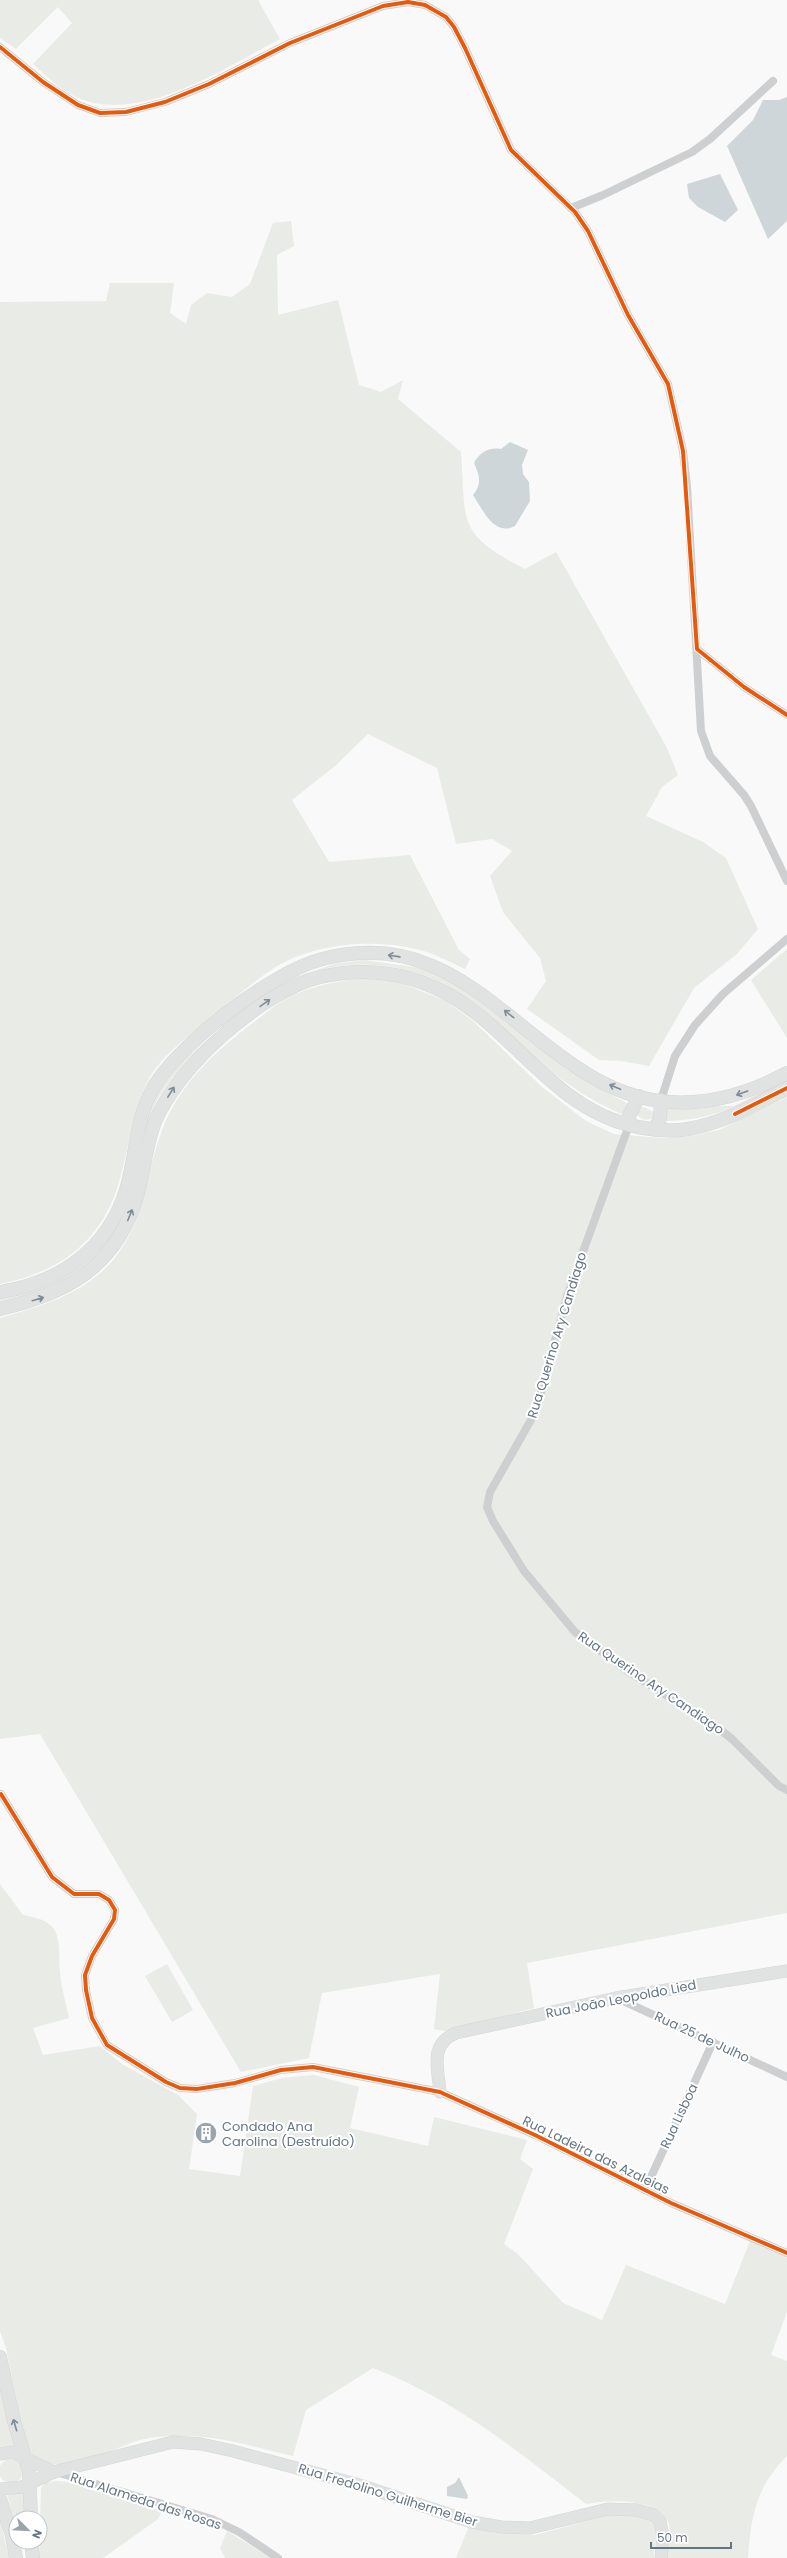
<svg xmlns="http://www.w3.org/2000/svg" width="787" height="2558" font-family="Poppins,sans-serif">
  <rect width="100%" height="100%" fill="#f9f9f9"/>
  <g fill="#e8ebe6">
    <path d="M0,0H258L280,39C224,68 139,126 76,97C60,90 46,75 33,64L72,23L58,7L16,49L0,38Z"/>
    <path d="M291,221L294,246L277,255L278,315L338,300L359,385L381,392L403,380L398,399L461,452C466,524 456,533 525,569L556,552L666,746L678,775L662,787L646,816L703,842L726,858L758,929L737,954L694,988L649,1066L621,1061L599,1060L527,1009L546,981L540,958L503,912L490,876L512,851L492,839L456,844L437,768L368,734L335,766L292,800L329,862L410,855L459,950L470,959L465,969C448,961 430,951 411,948C367,939 313,944 274,968C252,982 233,1000 213,1016C191,1035 163,1053 149,1079C132,1110 130,1144 120,1178C104,1240 61,1272 0,1284V302L106,301L110,283H174L170,313L186,324L191,305L207,293L232,297L250,284L273,223Z"/>
    <path d="M787,949V1038L751,980Z"/>
    <path d="M364,960L414,967L431,971L461,986L587,1082L627,1103L624,1115C592,1102 565,1083 538,1061C498,1029 468,988 416,973C369,958 317,963 274,989C255,1001 239,1018 222,1032C196,1053 172,1073 156,1103C147,1121 143,1143 138,1163C133,1181 129,1199 123,1216C103,1268 50,1290 0,1302V1298C48,1292 85,1271 113,1231L154,1100L167,1077L185,1059L236,1015L289,979L334,964Z"/>
    <path d="M353,979H375L399,982L446,1001L473,1021L542,1087L586,1121L614,1134L661,1138L686,1137L719,1130L787,1097V1913L527,1963L534,2008L445,2031L434,2029L440,1974L322,1993L309,2058L241,2072L40,1734L0,1739V1318C41,1306 85,1294 114,1259C143,1223 145,1178 160,1136C177,1087 210,1056 250,1025C265,1014 280,1000 298,993C316,986 334,982 353,979Z"/>
    <path d="M787,1079V1082C743,1104 716,1120 665,1121L668,1106H734Z"/>
    <path d="M644,1107L655,1113L653,1118C646,1121 639,1120 636,1112L640,1108Z"/>
    <path d="M0,1884L23,1915C64,1922 58,1937 60,1972C61,1987 66,2003 69,2018L33,2028L43,2055L100,2046L122,2064L178,2095L197,2114L189,2169L240,2176L253,2086L282,2078L314,2075L359,2087L350,2128L428,2146L434,2117L527,2140L520,2159L533,2169L504,2244L518,2254L563,2303L602,2320L626,2265L725,2304L750,2241L787,2257V2312L771,2355L787,2361V2456C756,2487 751,2516 748,2558H667C668,2547 672,2535 669,2524C661,2498 608,2499 586,2504C519,2452 453,2398 373,2368L306,2410L293,2456C257,2448 219,2435 182,2436C169,2436 154,2436 140,2440C105,2450 54,2486 26,2447L6,2348L0,2331Z"/>
    <path d="M167,1964L193,2010L172,2022L145,1976Z"/>
    <path d="M0,2385L15,2446L0,2447Z"/>
    <circle cx="11" cy="2471" r="12"/>
    <path d="M56,2481L67,2482L162,2511L158,2519L103,2558H39L41,2488L45,2483Z"/>
    <path d="M25,2492V2518H16V2525L7,2495Z"/>
    <path d="M613,2514C626,2515 653,2512 656,2529C658,2537 653,2549 654,2558H456L469,2526L494,2533L535,2535Z"/>
    <path d="M0,2519L9,2558H0Z"/>
    <path d="M227,2531L271,2558H225L220,2548Z"/>
  </g>
  <g fill="#ced6d9">
    <path d="M787,97V221L768,239L727,146L753,120L763,100H779Z"/>
    <path d="M720,174L738,210L725,222L698,207L689,198L687,184Z"/>
    <path d="M510,442L528,450L522,465L523,474L529,482L530,501L515,526C494,537 483,510 473,495C482,484 480,476 474,463C480,452 489,447 501,449Z"/>
    <path d="M459,2477L468,2496L467,2499L447,2496V2487L455,2483Z"/>
  </g>
  <g fill="none" stroke-linecap="round" stroke-linejoin="round">
    <g stroke="#d5d6d7" stroke-width="13">
      <g id="secondary">
        <path d="M440,2092C438,2068 429,2044 456,2033L616,1998L787,1971"/>
        <path d="M0,2454L13,2452L54,2472"/>
        <path d="M0,2489L22,2487L54,2472L173,2442L201,2444L233,2451L356,2484L472,2522L501,2527L530,2528L608,2509L637,2510L654,2515L660,2521L663,2537L661,2558"/>
      </g>
    </g>
    <g stroke="#d5d6d7" stroke-width="14">
      <g id="primary">
        <path d="M629,1125V1116L639,1096"/>
        <path d="M655,1129L660,1118L661,1100"/>
        <path d="M0,1292C59,1283 108,1249 126,1190C136,1157 135,1123 151,1092C173,1048 271,973 319,960C444,925 501,1024 594,1078C658,1115 724,1107 787,1073"/>
        <path d="M0,1309C68,1293 116,1267 137,1196C144,1171 146,1145 155,1122C177,1067 262,991 320,977C368,966 414,973 456,999C520,1039 559,1112 638,1127C654,1130 672,1132 688,1129C724,1123 755,1105 787,1088"/>
        <path d="M0,2357L14,2421L29,2471L31,2518"/>
        <path d="M0,2499L12,2535L16,2558"/>
        <path d="M31,2542L33,2558"/>
      </g>
    </g>
    <g stroke="#cecfd0" stroke-width="8">
      <path d="M0,47L43,82L78,105L100,113L126,112L165,102L209,84L290,43L383,6L408,2L425,5L446,17L454,27L465,48L511,150L575,212L588,231L628,315L668,384L683,451L687,486L701,731L710,756L744,795L751,806L787,881"/>
      <path d="M571,208L603,195L692,152L710,139L773,81"/>
      <path d="M697,649L744,687L787,715"/>
      <path d="M661,1100L675,1056L695,1025L723,994L787,939"/>
      <path d="M629,1125L567,1296L536,1411L490,1492L487,1507L493,1521L524,1571L575,1632L629,1672L713,1724L732,1739L779,1786L787,1790"/>
      <path d="M1,1794L52,1877L74,1894H99L109,1900L115,1910L114,1919L92,1956L85,1975L86,1990L92,2018L107,2045L166,2082L180,2088L197,2089L235,2083L281,2070L313,2067L440,2092L535,2135L671,2203L787,2253"/>
      <path d="M617,1998L787,2077"/>
      <path d="M645,2190L713,2042"/>
      <path d="M56,2472L212,2519L239,2532L278,2558"/>
    </g>
    <use href="#secondary" stroke="#e1e2e2" stroke-width="12"/>
    <use href="#primary" stroke="#e1e2e2" stroke-width="13"/>
    <g stroke="#fff" stroke-width="6">
      <g id="cycleway">
        <path d="M0,47L43,82L78,105L100,113L126,112L165,102L209,84L290,43L383,6L408,2L425,5L446,17L454,27L465,48L511,150L575,212L588,231L628,315L668,384L683,451L697,649L744,687L787,715"/>
        <path d="M735,1114L787,1088"/>
        <path d="M1,1794L52,1877L74,1894H99L109,1900L115,1910L114,1919L92,1956L85,1975L86,1990L92,2018L107,2045L166,2082L180,2088L197,2089L235,2083L281,2070L313,2067L440,2092L535,2135L671,2203L787,2253"/>
      </g>
    </g>
    <use href="#cycleway" stroke="#e8590c" stroke-width="4"/>
  </g>
  <defs><path id="oneway-shaft" d="M-6 0H5M1.5-3L5.5 0L1.5 3" fill="none" stroke-width="1.6" stroke-linecap="round" stroke-linejoin="round"/></defs>
  <g stroke="#7e8c96">
    <use href="#oneway-shaft" transform="translate(394 956) rotate(-172)"/>
    <use href="#oneway-shaft" transform="translate(265 1003) rotate(-35)"/>
    <use href="#oneway-shaft" transform="translate(509 1014) rotate(-142)"/>
    <use href="#oneway-shaft" transform="translate(615 1087) rotate(-157)"/>
    <use href="#oneway-shaft" transform="translate(171 1092) rotate(-58)"/>
    <use href="#oneway-shaft" transform="translate(742 1093) rotate(160)"/>
    <use href="#oneway-shaft" transform="translate(130 1215) rotate(-68)"/>
    <use href="#oneway-shaft" transform="translate(38 1299) rotate(-16)"/>
    <use href="#oneway-shaft" transform="translate(15 2425) rotate(-106)"/>
  </g>
  <defs>
    <g id="building-disc" transform="scale(1.15)"><circle r="9.5" fill="#99a4ac" stroke="#fff"/><path d="M-4-6H4V6H1V3H-1V6H-4ZM-2.5-4.3h1.7v1.8h-1.7ZM.8-4.3h1.7v1.8H.8ZM-2.5-1h1.7V.8h-1.7ZM.8-1h1.7V.8H.8Z" fill="#fff"/></g>
  </defs>
  <g fill-rule="evenodd">
    <use href="#building-disc" x="206" y="2133"/>
  </g>
  <g text-anchor="middle" dominant-baseline="central" stroke-width="4" stroke-linejoin="round" paint-order="stroke">
    <g font-size="13" fill="#657683" stroke="#fff">
      <text transform="translate(557 1335) rotate(-73)">Rua Querino Ary Candiago</text>
      <text transform="translate(651 1683) rotate(34)">Rua Querino Ary Candiago</text>
      <text transform="translate(621 1999) rotate(-11)">Rua João Leopoldo Lied</text>
      <text transform="translate(702 2037) rotate(25)">Rua 25 de Julho</text>
      <text transform="translate(679 2116) rotate(-65)">Rua Lisboa</text>
      <text transform="translate(596 2155) rotate(26)">Rua Ladeira das Azaleias</text>
      <text transform="translate(388 2495) rotate(17)">Rua Fredolino Guilherme Bier</text>
      <text transform="translate(146 2501) rotate(18)">Rua Alameda das Rosas</text>
    </g>
    <g font-size="13" fill="#657683" stroke="#fff" text-anchor="start">
      <text x="222" y="2126">Condado Ana<tspan x="222" dy="15">Carolina (Destruído)</tspan></text>
    </g>
  </g>
  <g transform="translate(28 2530) rotate(114)"><circle r="19" fill="#ffffff" stroke="#c1c8cd"/>
  <path d="M0-3L7 15L0 10L-7 15Z" fill="#99a4ac"/>
  <text y="-6" font-size="11" font-weight="bold" text-anchor="middle" fill="#657683">N</text>
  </g>
  <path d="M651 2542v6h80v-6" fill="none" stroke="#657683" stroke-width="2"/>
  <text x="657" y="2542" font-size="12" fill="#657683" stroke="#ffffff" stroke-width="3" paint-order="stroke">50 m</text>
</svg>
